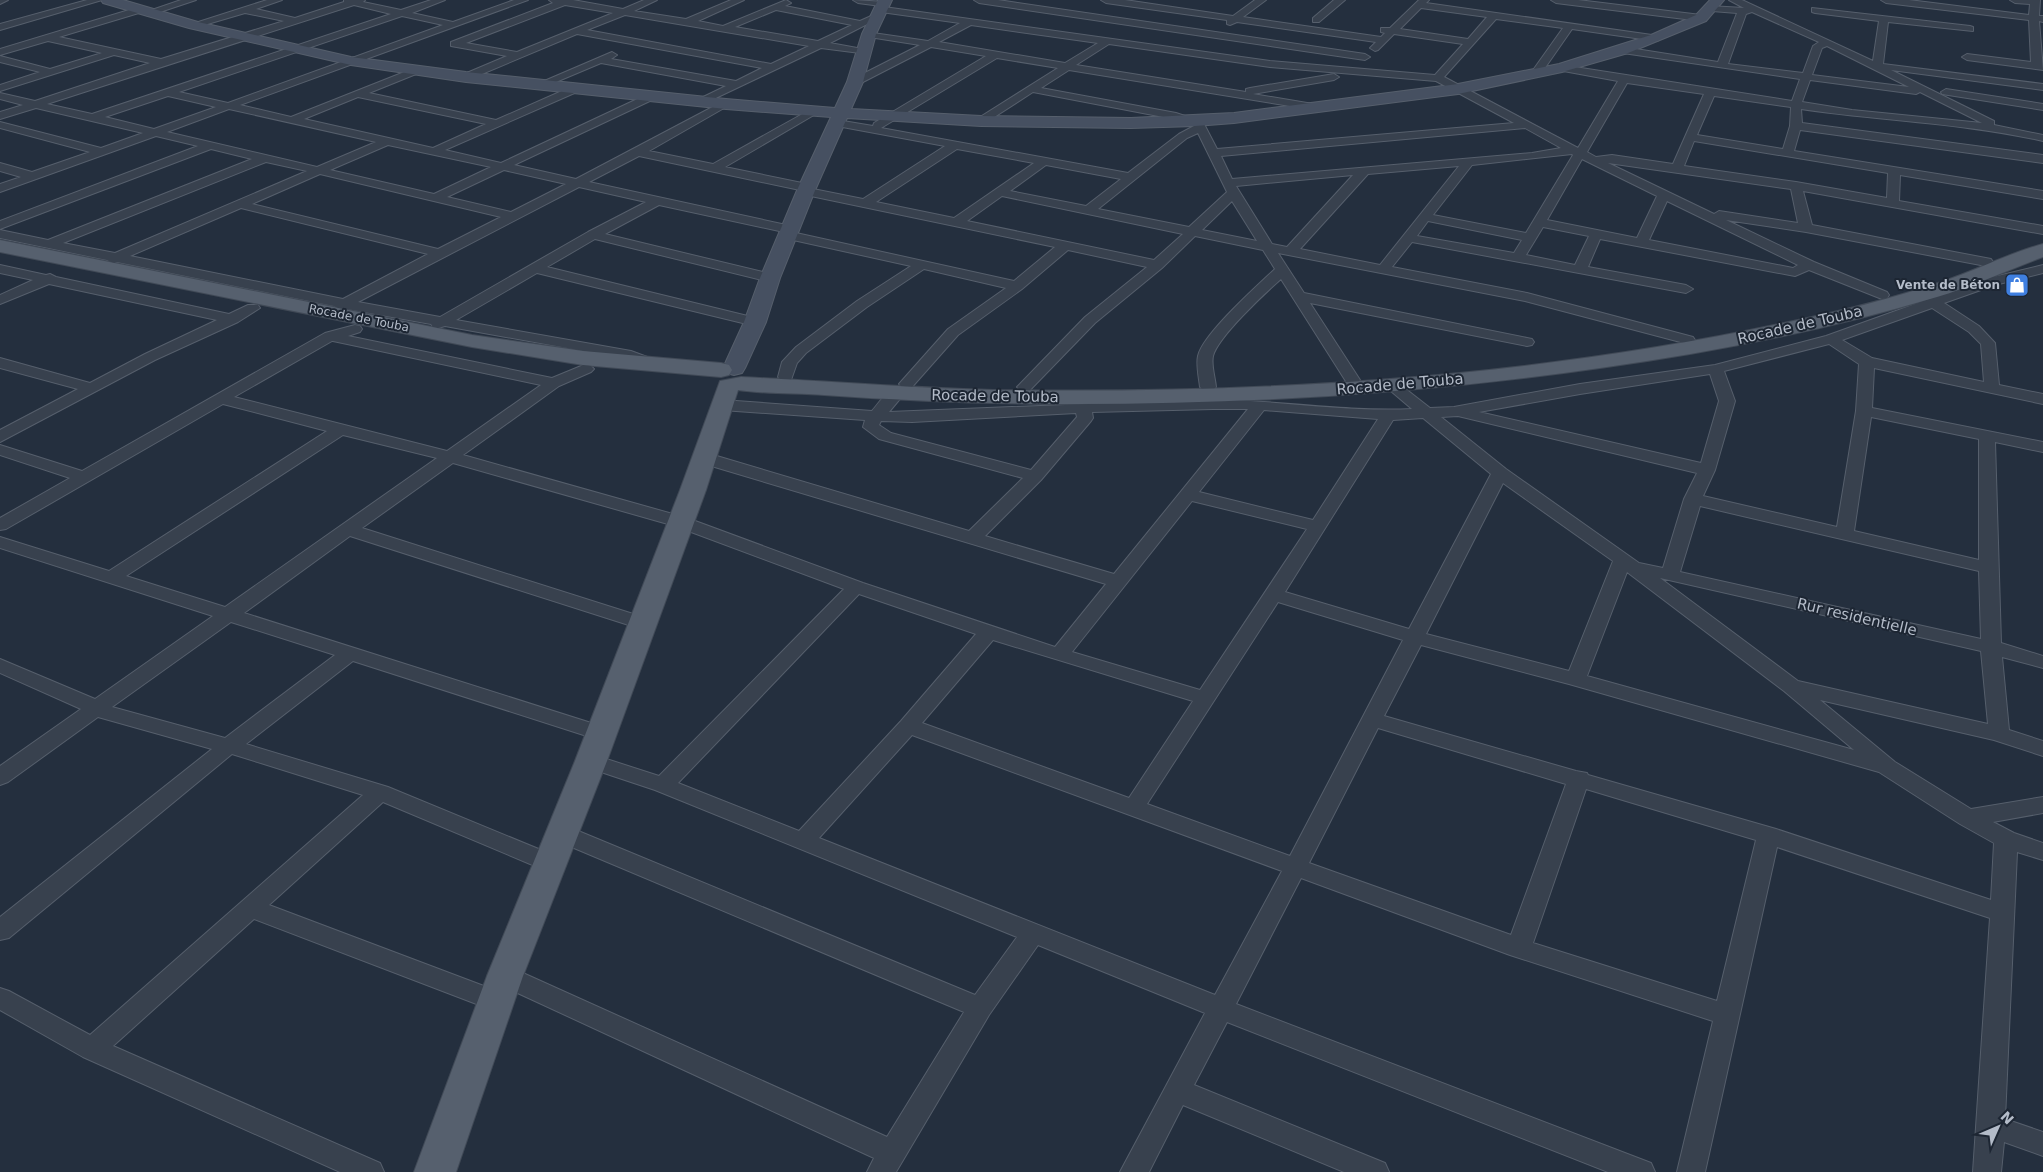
<svg xmlns="http://www.w3.org/2000/svg" width="2043" height="1172" font-family="'DejaVu Sans',sans-serif">
  <rect width="100%" height="100%" fill="#242f3e"/>
  <g fill="none" stroke-linecap="round" stroke-linejoin="round">
    <g stroke="#565f6c" stroke-width="2">
      <g id="street">
        <path d="M0,0H8L0,4Z"/>
        <path d="M87,0H102L0,30V24Z"/>
        <path d="M181,0H196L148,16L143,13Z"/>
        <path d="M267,0H282L256,9L295,18L344,2V0H365L363,2L401,10L431,0H445L412,13L453,22L514,0H528L240,105L291,117L417,67L421,68V72L369,93L496,120L571,87H579L580,89L579,91L445,150L501,163L646,95H654L655,97L654,99L514,165L576,179L722,102L726,101L731,104L649,151L713,164L815,107L820,110L819,112L725,167L807,184L811,185L813,189L863,199L945,146L837,126L831,123L833,121L837,120L873,126L874,123L986,56L931,47L859,84H851L850,82L851,80L920,45L869,37L866,36V32L928,41L960,23L881,12L876,9L881,6L858,3L853,0L886,2L888,4L884,7L1270,61L1435,75L1463,44L1394,34L1378,50L1375,51L1370,48L1376,42L1237,22L1230,25L1227,24V20L1106,3L1101,0H1125L1233,16L1255,0H1266L1243,17L1381,37L1385,33L1381,32V28H1390L1419,0H1429L1426,3L1659,36V40L1656,41L1572,29L1540,75L1536,76L1531,73L1563,28L1496,19L1444,77L1578,148L1618,81L1558,70L1557,68L1562,65L1792,101L1800,79L1623,53L1618,50L1623,47L1718,62L1737,13L1712,11L1709,10V6L1744,8L1729,0H1742L1873,61L1879,21L1815,13L1812,12V8L1970,26L1973,27V31L1888,22L1883,64L2043,84V90L1891,70L1994,121V125L2043,135V141C1964,123 1882,121 1801,109L1802,123L2043,155V163L1800,130L1794,151L2043,191V199L1900,175L1899,201L2043,226V234L1803,191L1812,225L1991,259L1993,262L1986,266L1806,232L1726,220L1814,262L1887,292L1889,295L1887,298L1882,299L1809,270L1795,276L1600,239L1588,267L1686,285L1693,289L1686,293L1412,242L1392,267L1527,293L1693,337L1695,340L1693,343L1688,344L1525,301L1278,253L1304,293L1527,338L1532,339L1534,342L1532,345L1527,346L1310,303L1360,380L1357,383H1347L1281,279C1265,293 1218,337 1213,356C1211,365 1215,377 1216,387L1213,390H1203L1200,387C1199,378 1196,365 1198,356C1203,334 1257,286 1275,269L1263,250L1195,236L1162,268L1095,323L1030,390H1020L1017,387L1020,384L1085,317L1147,267L1068,250L1022,289L958,335L912,387H902L899,384L948,329L1006,288L924,269L867,307L806,353L797,363L791,380H781L778,377L782,362L796,347L857,301L911,266L784,238L783,235L784,232L659,205L605,234L775,275L777,278L770,282L595,239L547,267L760,319L762,322L760,325L755,326L537,273L456,320L631,351L658,361L661,364L658,367H648L623,358L445,326L438,328L433,327L431,324L347,309L341,310L334,306L117,262L113,263L107,260L0,238V230L48,240L252,159L211,149L0,229V221L198,146L156,136L0,192V184L21,177L0,171V163L32,172L90,152L0,128V122L101,148L143,133L36,108L0,119V112L23,105L0,99V93L35,101L150,63L114,55L0,91V85L40,72L0,62V56L50,69L102,53L48,41L0,55V49L139,7L144,10L142,12L59,37L161,59L284,21L245,13L194,28L189,25ZM354,5L391,14L92,114L47,104ZM1421,8L1487,17L1468,39L1400,29ZM1752,12L1819,42L1813,46L1803,73L1728,64L1746,14ZM402,16L443,25L228,103L179,92ZM971,25L1098,43L1065,63L939,42ZM1109,44L1270,67L1436,81L1514,123L1217,149L1203,122L1176,113L1041,88L1069,70L1321,111L1325,110L1326,108L1325,106L1253,94L1334,80L1339,77L1334,74L1250,88L1246,89V92L1076,65ZM1827,46L1909,87L1812,75L1822,48ZM997,58L1058,68L977,119L975,121L977,123H985L1033,92L1174,119L1194,126L1179,134L1128,173L881,128ZM1810,80L1916,94L1920,92L1982,123L1852,110L1802,102ZM1627,83L1704,94L1673,164L1612,155L1596,157L1587,152ZM168,96L216,107L154,129L105,117ZM1714,96L1791,107L1790,126L1783,149L1697,135ZM358,97L486,124L433,148L304,119ZM229,109L376,142L317,167L167,132ZM1525,128L1561,148L1532,153L1232,179L1221,156ZM1198,133L1227,192L1189,227L1098,209L1187,138ZM1694,141L1888,173L1887,198L1796,182L1684,166ZM388,145L491,167L434,194L330,170ZM957,149L1034,163L954,218L876,202ZM1572,154L1573,155L1526,233L1433,215L1472,165ZM639,156L800,190L802,194L806,195L1055,247L1014,281L796,233L797,230L796,227L791,226L589,182ZM1582,159L1657,196L1637,238L1547,220ZM266,162L307,171L115,253L63,243ZM1608,163L1791,189L1798,223L1719,211L1714,214ZM1046,165L1121,179L1086,206L1010,191ZM1459,166L1380,265L1300,249L1368,174ZM504,170L566,184L511,212L447,197ZM320,174L501,217L438,249L252,204ZM1353,175L1287,247L1272,244L1236,186ZM579,187L646,202L588,232L440,317L358,302ZM1002,196L1183,234L1154,260L967,221ZM1232,201L1257,241L1202,230ZM1667,201L1798,265L1793,268L1649,240ZM241,208L428,254L343,299L130,256ZM1428,221L1522,240L1514,253L1417,236ZM1543,227L1589,236L1575,265L1526,255Z"/>
        <path d="M549,0H573L623,9L644,0H657L634,11L686,19L731,0H744L698,21L723,26L786,0L791,3L785,6L860,21L878,13L883,16L830,43L868,50V54L821,48L701,105L697,104L696,102L697,100L726,86L601,63L544,87H536L535,85L612,52L617,55L611,59L736,81L762,68L577,34L470,79H462L461,77L462,75L507,56L451,46V42L553,3ZM565,5L613,13L517,52L466,43ZM776,10L852,25L818,41L735,27ZM625,15L809,46L771,64L587,30Z"/>
        <path d="M974,0H998L1365,54L1370,57L1365,60L979,3Z"/>
        <path d="M1334,0H1345L1319,22H1313V18Z"/>
        <path d="M1551,0H1578L1701,15L1706,18L1701,21L1556,3Z"/>
        <path d="M1881,0H1909L2029,15L2030,4L2015,3L2010,0H2040L2039,16H2043V22L2039,21L2043,70L1967,60L1962,57L1967,54L2031,62L2029,20L1886,3Z"/>
        <path d="M1946,89L2043,104V110L1942,94L1941,92Z"/>
        <path d="M0,265L46,275L50,274L56,277L229,314L248,305H258L260,308L238,322L155,360L0,442V430L78,389L0,368V358L90,383L145,354L217,320L49,284L0,304V295L33,280L0,273Z"/>
        <path d="M2043,265V273L1995,285L1944,303L1979,326L1995,343L1999,385L2043,394V404L1874,368L1872,408L2043,442V452L1995,442L2001,643L2043,656V668L2002,657L2009,730L2043,741V756L1994,740L1820,700L1895,762L1971,809L2043,797V813L1993,822L2014,833L2043,843V860L2017,852L2005,1119L2043,1132V1156L2004,1142L2001,1172H1973L1990,918L1777,847L1705,1172H1677L1713,1021L1510,955L1301,878L1236,1004L1651,1163L1655,1172H1608L1227,1022L1194,1085L1385,1163L1389,1172H1344L1183,1105L1149,1172H1120L1205,1013L1038,945L989,1015L896,1172H867L874,1158L496,983L492,976L496,969L505,966L514,969L887,1137L964,1012L555,840L552,834L555,828L563,826L571,828L975,995L1017,937L655,790L583,766L580,761L583,756L591,754L659,776L844,589L675,526L453,463L362,528L649,619L652,623L649,627L642,629L635,627L350,536L244,613L607,728L611,733L607,738L600,740L593,738L353,661L246,744L388,787L558,857L562,863L558,869L550,872L542,869L383,802L269,905L505,994L509,1001L505,1008L496,1011L487,1008L254,919L113,1046L380,1163L384,1172H340L83,1057L0,1010V988L9,991L90,1035L363,795L232,754L9,938L0,940V917L212,749L98,717L8,782L0,785V766L81,709L0,673V659L95,699L213,616L0,548V537L109,571L327,431L223,404L6,529L0,530V518L70,478L0,455V445L82,471L325,333L355,325L360,326L362,329L360,332L348,336L552,378L586,364L591,366L594,369L591,372L559,386L463,455L687,518L863,583L1055,647L1106,584L698,462L696,458L698,454H710L969,531L1023,478L879,439L863,427L865,420L722,410L716,408L714,405L716,402L722,400L872,411C880,402 888,387 902,391L904,394L889,412L1213,399C1279,401 1346,412 1412,409L1385,386L1388,383H1398L1430,408L1454,407L1580,384L1715,365L1826,336L1985,279ZM1932,308L1969,332L1981,344L1984,382L1872,358L1842,340ZM332,341H333L541,385L447,451L234,397ZM1829,344L1859,364L1856,411L1837,527L1703,496L1715,470L1735,401L1724,371ZM1710,374L1719,401L1701,463L1479,412L1580,394ZM1213,409H1248L1114,574L985,536L1041,480L1091,421L1093,418L1092,412ZM1264,410L1378,419L1313,520L1199,492ZM1076,413L1077,417L1031,470L891,433L879,425L881,421L912,422ZM1458,416L1697,473L1684,499L1663,568L1639,563L1506,469L1441,417ZM1871,417L1979,439V560L1854,531ZM1423,418L1491,474L1409,629L1285,592L1393,420ZM343,435L437,458L225,607L126,576ZM1503,483L1613,561L1569,671L1426,634ZM1192,501L1307,529L1200,690L1072,652ZM1700,506L1979,571L1981,639L1680,572ZM1627,572L1784,691L1854,750L1587,676ZM1660,578L1981,651L1988,724L1798,681ZM859,594L976,634L901,721L799,831L678,783ZM1278,602L1403,640L1290,856L1147,804ZM231,622L335,655L225,738L112,707ZM993,640L1193,701L1129,798L922,723ZM1421,645L1569,684L1879,772L1960,824L1994,843L1991,900L1776,829L1588,775L1587,773L1576,771L1384,716ZM1378,728L1566,784L1511,935L1309,863ZM912,735L1282,871L1215,995L819,838ZM1586,789L1756,840L1717,1001L1533,943Z"/>
      </g>
    </g>
    <g stroke="#565f6c" stroke-width="2">
      <path id="secondary" d="M101,0H123L198,22L351,57L466,72L726,99L835,108L847,82L862,34L878,0H892L876,34L863,82L851,109L981,116L1131,118L1234,113L1458,84L1559,64L1651,35L1696,15L1710,0H1724L1706,21L1628,53L1562,72L1458,94L1234,123L1195,126L1131,128L981,126L847,118L816,188L780,278L766,322L745,368L742,373L734,375L726,373L723,368L744,322L760,278L798,188L831,117L726,109L466,82L351,65L189,28L103,3Z"/>
    </g>
    <g stroke="#414a57" stroke-width="2">
      <g id="primary">
        <path d="M0,240L472,335L583,351L721,363L729,365L732,370L729,375L721,377L583,365L472,347L0,252Z"/>
        <path d="M2043,244V257C2008,270 1973,286 1937,297C1827,330 1714,352 1600,368C1426,393 1252,404 1076,404C992,404 908,401 824,395C796,393 766,394 738,390L706,490L607,761L523,976L456,1172H414L487,976L575,761L680,490L720,381L741,377C825,381 909,388 993,390C1257,394 1524,379 1784,323C1837,312 1892,299 1944,281C1977,270 2009,253 2043,244Z"/>
      </g>
    </g>
    <use href="#street" fill="#38414e" fill-rule="evenodd"/>
    <use href="#secondary" fill="#465061" fill-rule="evenodd"/>
    <use href="#primary" fill="#56606e" fill-rule="evenodd"/>
  </g>
  <defs>
    <g id="shop-square" transform="scale(1.25)"><rect x="-9" y="-9" width="18" height="18" rx="4" fill="#3f7fe0" stroke="#1d2633"/><path d="M-5-2.5h2.3a2.7 3.5 0 0 1 5.4 0H5L5.5 6h-11ZM-1.5-2.5h3a1.5 2.3 0 0 0-3 0Z" fill="#fff"/></g>
  </defs>
  <g fill-rule="evenodd">
    <use href="#shop-square" x="2017" y="285"/>
  </g>
  <g text-anchor="middle" dominant-baseline="central" stroke-width="4" stroke-linejoin="round" paint-order="stroke">
    <g font-size="12" font-weight="bold" fill="#b4bcc9" stroke="#1d2633" text-anchor="end">
      <text x="2000" y="285">Vente de Béton</text>
    </g>
    <g font-size="12" fill="#b4bcc9" stroke="#1d2633">
      <text transform="translate(359 318) rotate(11)">Rocade de Touba</text>
    </g>
    <g font-size="15" fill="#b4bcc9" stroke="#1d2633">
      <text transform="translate(1800 325) rotate(-13)">Rocade de Touba</text>
      <text transform="translate(1400 384) rotate(-5)">Rocade de Touba</text>
      <text transform="translate(995 396) rotate(1)">Rocade de Touba</text>
      <text transform="translate(1857 617) rotate(13)">Rur residentielle</text>
    </g>
  </g>
  <g transform="translate(1998 1127) rotate(45)" stroke="#1d2633" stroke-width="4" paint-order="stroke">
  <path d="M0-4L9 19L0 12L-9 19Z" fill="#b4bcc9"/>
  <text y="-8" font-size="14" font-weight="bold" text-anchor="middle" fill="#b4bcc9">N</text>
  </g>
</svg>
